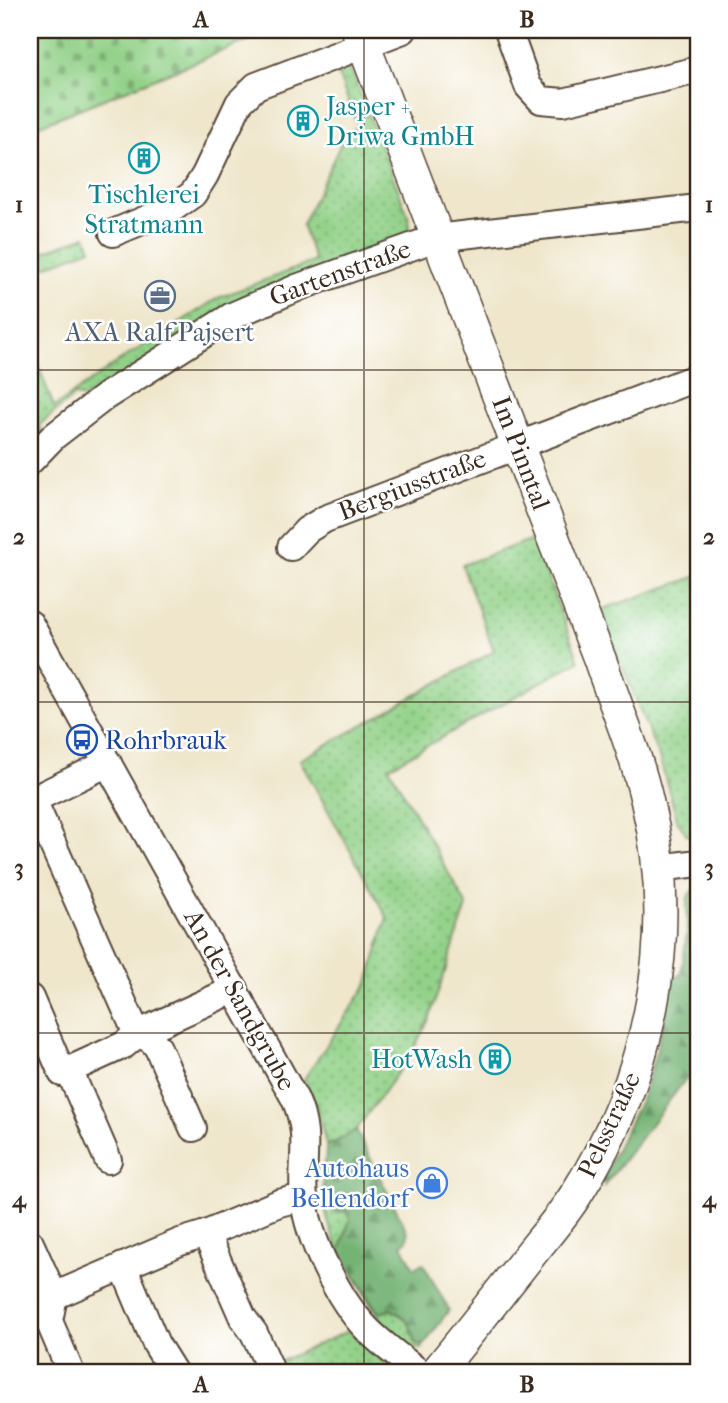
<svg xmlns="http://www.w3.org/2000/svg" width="728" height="1403" font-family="'IM FELL French Canon',serif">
  <defs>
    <pattern id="grass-dots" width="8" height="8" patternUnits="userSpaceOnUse" patternTransform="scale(1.75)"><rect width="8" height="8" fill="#92d188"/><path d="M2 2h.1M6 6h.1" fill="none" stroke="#78aa6f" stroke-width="1.8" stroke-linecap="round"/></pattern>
    <pattern id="forest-firs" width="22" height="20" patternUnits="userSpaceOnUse" patternTransform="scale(1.75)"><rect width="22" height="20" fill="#75b374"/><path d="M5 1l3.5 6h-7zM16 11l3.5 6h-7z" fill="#61925f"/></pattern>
    <pattern id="cemetery-stones" width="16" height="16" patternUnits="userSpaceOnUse" patternTransform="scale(1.75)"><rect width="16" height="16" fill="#92d188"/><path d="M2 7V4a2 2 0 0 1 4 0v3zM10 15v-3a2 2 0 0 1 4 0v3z" fill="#78aa6f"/></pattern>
  </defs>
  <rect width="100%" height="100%" fill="#fff"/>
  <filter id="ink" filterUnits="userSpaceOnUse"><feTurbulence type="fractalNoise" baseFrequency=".0143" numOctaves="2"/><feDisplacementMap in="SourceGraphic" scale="14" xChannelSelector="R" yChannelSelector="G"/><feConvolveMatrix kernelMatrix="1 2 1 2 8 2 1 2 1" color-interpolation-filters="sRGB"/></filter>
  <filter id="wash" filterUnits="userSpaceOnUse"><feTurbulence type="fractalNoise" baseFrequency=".00686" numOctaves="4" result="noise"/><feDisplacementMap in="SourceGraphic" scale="28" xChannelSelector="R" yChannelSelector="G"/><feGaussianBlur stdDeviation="1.57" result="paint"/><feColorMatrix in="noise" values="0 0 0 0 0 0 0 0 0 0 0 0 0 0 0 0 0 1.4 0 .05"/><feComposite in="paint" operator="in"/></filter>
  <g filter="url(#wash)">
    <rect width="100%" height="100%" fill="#efe6cb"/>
    <g fill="url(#grass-dots)" stroke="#667e53" stroke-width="2">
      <path d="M346,66L350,68L408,215L410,230L405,237L84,398L74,396L39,425L45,436L37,443L30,424V343L54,407L118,362L218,298L315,261L302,225L346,133L358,127L336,69Z"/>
      <path d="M86,236L91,249L30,273V257Z"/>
      <path d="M533,539L579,661L389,767L467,906L429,1019L411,1054L356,1130L334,1143L326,1145L317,1107L304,1079L368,983L387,917L300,760L494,651L462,565Z"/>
      <path d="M698,576V839L687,835L677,820L660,760L600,610Z"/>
      <path d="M323,1196L326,1204L349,1213L350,1219L340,1251C330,1234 326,1216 323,1196Z"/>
      <path d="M352,1272L369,1300L381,1313L390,1309L409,1321L416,1344L424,1345L422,1349C391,1349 365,1295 352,1272Z"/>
      <path d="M348,1331L393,1369L394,1373H254Z"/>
    </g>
    <g fill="url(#forest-firs)" stroke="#586e49" stroke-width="2">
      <path d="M698,886V1063L604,1186V1174L642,1097L656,1053L673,977L681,975L687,933V900L690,893Z"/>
      <path d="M356,1130L408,1233L407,1240L402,1245L414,1268L423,1263L449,1310L424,1345L416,1344C411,1325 408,1317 390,1309L381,1313L377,1311L340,1251L350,1219L349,1213L345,1210L337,1213C314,1201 327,1166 326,1145L334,1143Z"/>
    </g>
    <path fill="url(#cemetery-stones)" stroke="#667e53" stroke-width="2" d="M30,30H274L30,129Z"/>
  </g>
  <g filter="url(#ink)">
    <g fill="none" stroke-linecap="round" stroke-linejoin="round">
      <g stroke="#564638" stroke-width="30">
        <g id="minor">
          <path d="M508,30L528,86L541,100L563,102L698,70"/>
          <path d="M113,233L173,208L193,194L205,175L239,103L256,86L403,30"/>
          <path d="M30,461L53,437L106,396L232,316L299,287L436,238L698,208"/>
          <path d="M291,547L307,530L325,519L698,377"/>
          <path d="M30,624L295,1099C312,1137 300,1161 304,1199C308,1239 339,1300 366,1328C382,1345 402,1358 420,1373"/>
          <path d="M33,800L137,1034L235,989"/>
          <path d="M30,801L108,763"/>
          <path d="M659,868L698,863"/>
          <path d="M30,998L62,1073L69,1070"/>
          <path d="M108,1160L69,1070L124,1045L137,1034L151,1039L158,1048L193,1128"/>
          <path d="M206,1234L243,1318L254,1333L269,1366"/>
          <path d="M30,1243L54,1296L180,1242L206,1234L279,1203L304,1197"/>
          <path d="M123,1266L156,1344L174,1373"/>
          <path d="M54,1296L49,1321L71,1373"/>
        </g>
      </g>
      <g stroke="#564638" stroke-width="35">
        <path id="major" d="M358,30L600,660C616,707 636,753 647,801C680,935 650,1078 577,1193C562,1217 543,1238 525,1261C496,1298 466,1336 436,1373"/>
      </g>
      <use href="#minor" stroke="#fff" stroke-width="26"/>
      <use href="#major" stroke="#fff" stroke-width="32"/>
    </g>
  </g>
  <path fill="none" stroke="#3b2a1e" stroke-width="2" stroke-opacity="0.55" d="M364,30V1373M30,370H698M30,702H698M30,1033H698"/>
  <defs>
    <g id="building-ring" transform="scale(1.575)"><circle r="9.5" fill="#fff" stroke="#0f9aa8" stroke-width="1.5"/><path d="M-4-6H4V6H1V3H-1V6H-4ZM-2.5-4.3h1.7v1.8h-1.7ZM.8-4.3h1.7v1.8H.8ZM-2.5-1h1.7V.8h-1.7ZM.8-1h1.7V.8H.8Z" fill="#0f9aa8"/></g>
    <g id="office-ring" transform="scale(1.575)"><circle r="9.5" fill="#fff" stroke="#5c6f8a" stroke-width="1.5"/><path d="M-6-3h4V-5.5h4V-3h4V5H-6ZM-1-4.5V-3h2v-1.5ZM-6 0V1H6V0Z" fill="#5c6f8a"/></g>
    <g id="bus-ring" transform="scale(1.575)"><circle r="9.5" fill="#fff" stroke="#1a4fb4" stroke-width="1.5"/><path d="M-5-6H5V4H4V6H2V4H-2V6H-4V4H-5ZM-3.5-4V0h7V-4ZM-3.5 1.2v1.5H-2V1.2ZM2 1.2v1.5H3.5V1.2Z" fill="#1a4fb4"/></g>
    <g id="shop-ring" transform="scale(1.575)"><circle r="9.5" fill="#fff" stroke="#3f7fe0" stroke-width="1.5"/><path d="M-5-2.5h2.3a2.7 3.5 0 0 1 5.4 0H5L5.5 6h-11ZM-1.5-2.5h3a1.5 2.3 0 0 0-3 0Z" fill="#3f7fe0"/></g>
  </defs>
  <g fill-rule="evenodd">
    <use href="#building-ring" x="303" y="121"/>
    <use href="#building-ring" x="144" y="158"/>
    <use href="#office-ring" x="160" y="296"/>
    <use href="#bus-ring" x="82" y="740"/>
    <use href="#building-ring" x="495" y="1059"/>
    <use href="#shop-ring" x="432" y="1183"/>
  </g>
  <g text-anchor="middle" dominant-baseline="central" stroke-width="5" stroke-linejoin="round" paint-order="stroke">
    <g font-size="26" fill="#0d838f" stroke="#fff" text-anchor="start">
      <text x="326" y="106">Jasper +<tspan x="326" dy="30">Driwa GmbH</tspan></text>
      <text x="144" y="194" text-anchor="middle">Tischlerei<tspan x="144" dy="30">Stratmann</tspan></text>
      <text x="472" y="1059" text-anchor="end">HotWash</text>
    </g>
    <g font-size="26" fill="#3b2a1e" stroke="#fff">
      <text transform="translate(340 273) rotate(-20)">Gartenstraße</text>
      <text transform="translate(521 453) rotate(69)">Im Pinntal</text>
      <text transform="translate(412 485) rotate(-21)">Bergiusstraße</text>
      <text transform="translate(240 1000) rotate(61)">An der Sandgrube</text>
      <text transform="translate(609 1125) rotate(-65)">Pelsstraße</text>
    </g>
    <g font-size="26" fill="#4e5e75" stroke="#fff">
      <text x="160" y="332">AXA Ralf Pajsert</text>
    </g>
    <g font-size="26" fill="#164399" stroke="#fff" text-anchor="start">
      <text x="105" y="740">Rohrbrauk</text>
    </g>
    <g font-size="26" fill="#366cbe" stroke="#fff" text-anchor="end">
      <text x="409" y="1168">Autohaus<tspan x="409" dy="30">Bellendorf</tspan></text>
    </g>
  </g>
  <rect width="728" height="1403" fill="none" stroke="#fff" stroke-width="77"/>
  <rect x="38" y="38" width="652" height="1326" fill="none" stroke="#3b2a1e" stroke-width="2.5"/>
  <g font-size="23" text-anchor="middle" font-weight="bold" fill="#3b2a1e">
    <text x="201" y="27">A</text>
    <text x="527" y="27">B</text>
    <text x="19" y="212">1</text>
    <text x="709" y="212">1</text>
    <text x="19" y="544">2</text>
    <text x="709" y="544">2</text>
    <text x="19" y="875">3</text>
    <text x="709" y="875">3</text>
    <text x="19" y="1207">4</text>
    <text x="709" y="1207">4</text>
    <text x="201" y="1392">A</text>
    <text x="527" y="1392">B</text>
  </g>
</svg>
